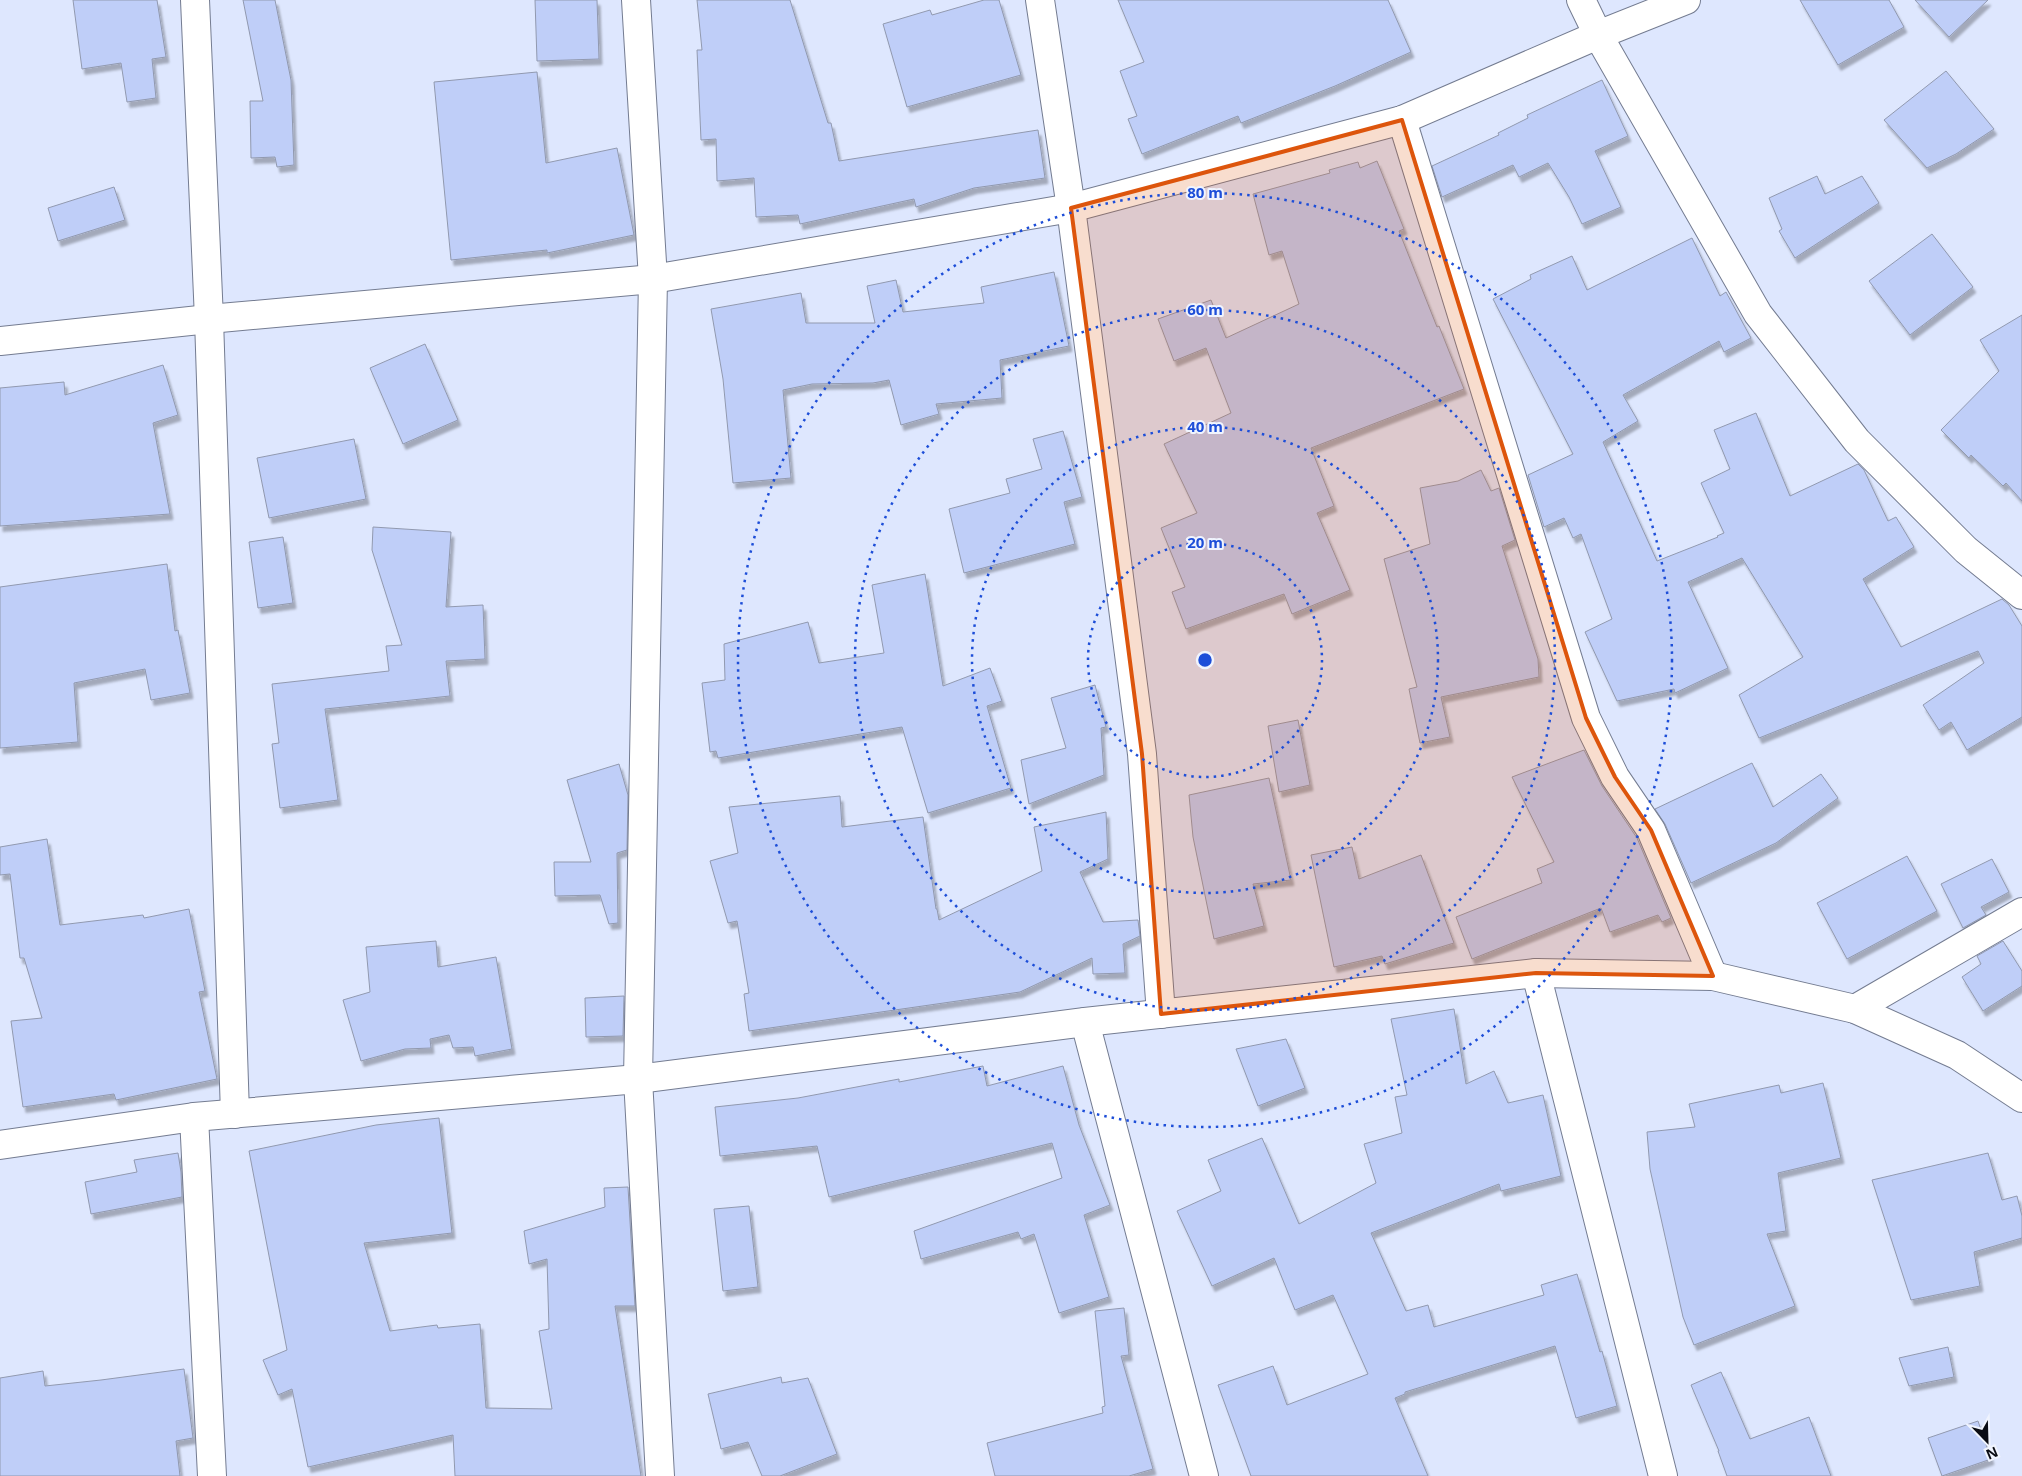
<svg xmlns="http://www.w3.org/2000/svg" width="2022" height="1476" font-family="'Noto Sans',sans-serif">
  <defs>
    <filter id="shadow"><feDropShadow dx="3" dy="5.5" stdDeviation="1" flood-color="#0004"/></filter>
  </defs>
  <rect width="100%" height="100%" fill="#dee7fe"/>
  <g fill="#bfcef8" stroke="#9199af" filter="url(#shadow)">
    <path d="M73,0H157L166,57L152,59L156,98L127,102L121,63L82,69Z"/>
    <path d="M243,0H275L291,80L294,165L277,167L275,157L251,158L250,101H263Z"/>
    <path d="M535,0H597L599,59L537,61Z"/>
    <path d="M697,0H790L828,123H831L839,161L1038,130L1045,178L974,188L916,207L914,199L800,224L798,215L756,217L754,178L717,181L716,139L701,140L697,50H702Z"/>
    <path d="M984,0H999L1021,75L907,107L883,24L930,10L932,15Z"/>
    <path d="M1118,0H1388L1411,52L1335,86L1241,123L1238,116L1142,154L1128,119L1137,116L1120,71L1144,62Z"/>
    <path d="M1800,0H1889L1904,27L1838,65Z"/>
    <path d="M1915,0H1988L1949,37Z"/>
    <path d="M1946,71L1994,129L1956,154L1927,168L1884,120Z"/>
    <path d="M537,72L546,163L617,148L634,235L547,253V250L451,260L434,82Z"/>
    <path d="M1602,80L1628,136L1595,151L1621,207L1582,224L1569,197L1548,163L1519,177L1513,165L1442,197L1432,166L1499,135L1498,133L1528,118L1527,115Z"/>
    <path d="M1377,161L1404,229L1399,231L1437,327L1439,326L1464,389L1311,448L1334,506L1317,513L1350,590L1292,614L1284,594L1186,629L1172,592L1185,587L1161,528L1197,513L1164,444L1231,413L1206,348L1174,361L1158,319L1211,300L1226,338L1299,304L1282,251L1269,255L1253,194L1330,173L1329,170L1358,162L1360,168Z"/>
    <path d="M1817,176L1825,194L1862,176L1879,203L1795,258L1779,231L1782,229L1769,198Z"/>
    <path d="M114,187L125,220L58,241L48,208Z"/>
    <path d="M1932,234L1973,287L1910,335L1869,281Z"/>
    <path d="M1692,238L1720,296L1726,292L1751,338L1724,352L1719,341L1623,395L1638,421L1603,442L1657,561L1718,537L1717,536L1724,533L1701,483L1730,469L1714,430L1756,413L1790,496L1858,464L1864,470L1888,521L1896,517L1914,547L1863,579L1901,647L2002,599L2009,605L2022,626V717L1967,750L1951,722L1939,730L1923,705L1984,663L1978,651L1759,738L1739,695L1803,657L1742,558L1688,582L1728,668L1675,693L1674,689L1617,701L1585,632L1612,619L1581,534L1573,538L1564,518L1544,527L1528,475L1573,454L1493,299L1531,279L1530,275L1572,256L1587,290Z"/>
    <path d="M1054,272L1069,346L1000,360L1002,398L936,404L939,414L901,425L889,380L873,383L812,384L783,390L791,478L733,483L723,379L711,309L801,293L806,323H875L867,286L896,280L903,312L984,303L981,287Z"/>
    <path d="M2022,315V501L2006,483L2003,486L1971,455L1969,458L1941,430L1999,371L1980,340Z"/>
    <path d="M425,344L458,420L403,444L370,368Z"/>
    <path d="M163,365L178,415L153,423L170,514L0,526V388L64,382L65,395Z"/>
    <path d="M1063,431L1082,497L1064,502L1075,544L964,573L949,509L1010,493L1006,479L1042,469L1033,439Z"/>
    <path d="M354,439L366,499L269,518L257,458Z"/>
    <path d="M1481,470L1491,491L1499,488L1515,540L1502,546L1538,659L1539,677L1441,697L1450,737L1420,743L1409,689L1417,687L1384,559L1430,544L1420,488L1458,481Z"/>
    <path d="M373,527L451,532L446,607L483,605L485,659L446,661L450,696L325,709L338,800L280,808L272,744L279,743L272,684L389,671L386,646L402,645L372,550Z"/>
    <path d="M283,537L293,603L258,608L249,542Z"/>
    <path d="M167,564L175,631L178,630L190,693L151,700L145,669L74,683L78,742L0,748V587Z"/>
    <path d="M925,574L943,686L990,668L1002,701L987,706L1011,788L928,813L902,727L718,758L716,751L710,752L702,683L725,680L724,644L808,622L819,663L884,653L872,585Z"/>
    <path d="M1095,685L1106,727L1101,728L1104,775L1029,804L1021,760L1066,748L1051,698Z"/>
    <path d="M1298,720L1310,785L1279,792L1268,726Z"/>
    <path d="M1584,750L1602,786L1637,838L1671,918L1662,922L1658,915L1610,932L1601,908L1472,959L1456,917L1542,883L1537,869L1554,862L1512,777Z"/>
    <path d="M1752,763L1773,807L1821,774L1838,798L1776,843L1691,883L1665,824L1655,809Z"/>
    <path d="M619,764L628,795L627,850L617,853L618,923L609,924L600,895L555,896L554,862H591L567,780Z"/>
    <path d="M1269,778L1291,880L1253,884L1264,926L1214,939L1193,837L1189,795Z"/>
    <path d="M840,796L842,827L923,817L936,909H937L939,920L1042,871L1034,827L1106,812L1108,859L1080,872L1103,922L1138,920L1140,936L1123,944L1125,973L1093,974L1092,958L1020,992L749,1031L744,994L749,993L737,921L728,923L710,861L738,853L729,807Z"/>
    <path d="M47,839L60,925L143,915L144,918L189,909L205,991L199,992L217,1079L116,1100L114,1094L23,1107L11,1021L42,1018L24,958H20L10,874L0,875V847Z"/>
    <path d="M1352,847L1359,879L1421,855L1454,943L1385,964L1382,956L1334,967L1311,855Z"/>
    <path d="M1907,856L1937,911L1847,959L1817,903Z"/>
    <path d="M1992,859L2009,892L1981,907L1986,915L1963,928L1941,884Z"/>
    <path d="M436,941L438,967L496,957L512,1049L475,1056L473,1047L453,1048L449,1035L430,1039L431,1048L405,1049L361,1061L343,1000L370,992L366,947Z"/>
    <path d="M2003,941L2022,971V986L1983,1011L1962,977L1981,964L1977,956Z"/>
    <path d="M624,996L623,1036L586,1037L585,998Z"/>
    <path d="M1454,1009L1466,1084L1494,1071L1508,1103L1543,1095L1561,1176L1501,1191L1499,1184L1371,1233L1406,1311L1428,1305L1434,1327L1544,1295L1541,1285L1577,1274L1600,1352L1602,1351L1617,1406L1576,1418L1555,1346L1405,1392V1394L1395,1398L1428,1476H1251L1218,1385L1273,1366L1287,1405L1368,1374L1333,1295L1295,1310L1274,1258L1212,1286L1177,1211L1221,1191L1208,1160L1262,1138L1299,1224L1376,1183L1364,1144L1402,1133L1395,1097L1407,1095L1391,1019Z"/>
    <path d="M1286,1039L1305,1088L1258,1106L1236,1049Z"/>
    <path d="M983,1066L987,1086L1063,1066L1079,1125L1110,1205L1084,1215L1109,1297L1059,1313L1034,1234L1021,1239L1018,1232L921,1259L914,1231L1062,1178L1052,1143L829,1197L817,1146L720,1156L715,1107L798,1098L899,1079V1082Z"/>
    <path d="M1823,1083L1841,1158L1778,1173L1786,1231L1767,1234L1795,1306L1694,1345L1683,1317L1650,1169L1647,1132L1695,1127L1689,1104L1779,1085L1781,1093Z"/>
    <path d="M439,1118L452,1233L364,1243L390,1331L437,1325L438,1328L480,1324L486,1408L552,1409L539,1331L549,1329L547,1259L529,1264L524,1231L605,1207L604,1188L628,1187L635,1306H615L641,1476H455L453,1435L308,1467L292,1389L278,1395L263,1360L287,1350L249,1151L376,1125Z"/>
    <path d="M178,1153L181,1172L182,1197L91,1214L85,1182L137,1172L134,1160Z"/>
    <path d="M1988,1153L2002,1200L2017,1196L2022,1216V1238L1974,1252L1980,1286L1911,1300L1872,1180Z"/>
    <path d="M749,1206L758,1287L723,1291L714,1209Z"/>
    <path d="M1124,1308L1129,1355L1121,1356L1153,1469L1129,1476H995L987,1443L1103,1413L1102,1407L1105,1406L1095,1311Z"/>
    <path d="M1948,1347L1954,1377L1909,1386L1899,1358Z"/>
    <path d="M184,1369L193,1438L176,1441L180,1476H0V1378L43,1371L45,1386L101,1380Z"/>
    <path d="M1721,1372L1750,1439L1809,1417L1831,1476H1727L1718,1451H1719L1691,1385Z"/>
    <path d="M781,1377L782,1383L808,1378L837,1454L780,1476H762L748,1442L721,1449L708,1394Z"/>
    <path d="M1978,1421L1991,1459L1942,1476L1928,1438Z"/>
  </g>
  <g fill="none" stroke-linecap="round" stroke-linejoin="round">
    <g stroke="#747c91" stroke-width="30">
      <g id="minor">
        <path d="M195,0L209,319L235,1114"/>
        <path d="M636,0L653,279L638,1079L660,1476"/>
        <path d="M1040,0L1071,208L1142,754L1161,1014"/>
        <path d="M1581,0L1598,35L1758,314L1857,441L1966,550L2022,595"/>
        <path d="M1402,120L1586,718L1615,777L1651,830L1713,976"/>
        <path d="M0,341L209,319L653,279L1071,208L1402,120L1598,35L1686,0"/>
        <path d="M1536,973L1663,1476"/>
        <path d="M1855,1009L2022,912"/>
        <path d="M1085,1022L1204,1476"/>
        <path d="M194,1117L212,1476"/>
      </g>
    </g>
    <g stroke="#747c91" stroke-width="30">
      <path id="tertiary" d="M0,1145L194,1117L638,1079L1085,1022L1536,973L1713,976L1855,1009L1957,1055L2022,1098"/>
    </g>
    <use href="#minor" stroke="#fff" stroke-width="28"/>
    <use href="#tertiary" stroke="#fff" stroke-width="28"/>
  </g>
  <path fill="#dd550c" fill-opacity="0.2" stroke="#dd550c" stroke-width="4" stroke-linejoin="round" d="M1402,120L1586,718L1615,777L1651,830L1713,976L1536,973L1161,1014L1142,754L1071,208Z"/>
  <g fill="none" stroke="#1d4ed8" stroke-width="2.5" stroke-dasharray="2.5 5">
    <circle cx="1205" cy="660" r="117"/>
    <circle cx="1205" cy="660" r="233"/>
    <circle cx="1205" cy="660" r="350"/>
    <circle cx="1205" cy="660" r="467"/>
  </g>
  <circle cx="1205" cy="660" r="8" fill="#1d4ed8" stroke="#f0f4fe" stroke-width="2.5"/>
  <g font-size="15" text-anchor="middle" font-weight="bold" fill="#1d4ed8" stroke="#f0f4fe" stroke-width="4" stroke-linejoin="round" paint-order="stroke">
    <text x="1205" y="198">80 m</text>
    <text x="1205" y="315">60 m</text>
    <text x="1205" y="432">40 m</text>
    <text x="1205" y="548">20 m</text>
  </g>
  <g transform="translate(1987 1441) rotate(157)" stroke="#f0f4fe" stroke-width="4" paint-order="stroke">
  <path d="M0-4L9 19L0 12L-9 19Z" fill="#0a0c14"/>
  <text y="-8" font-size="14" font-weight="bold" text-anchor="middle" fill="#0a0c14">N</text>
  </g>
</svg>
